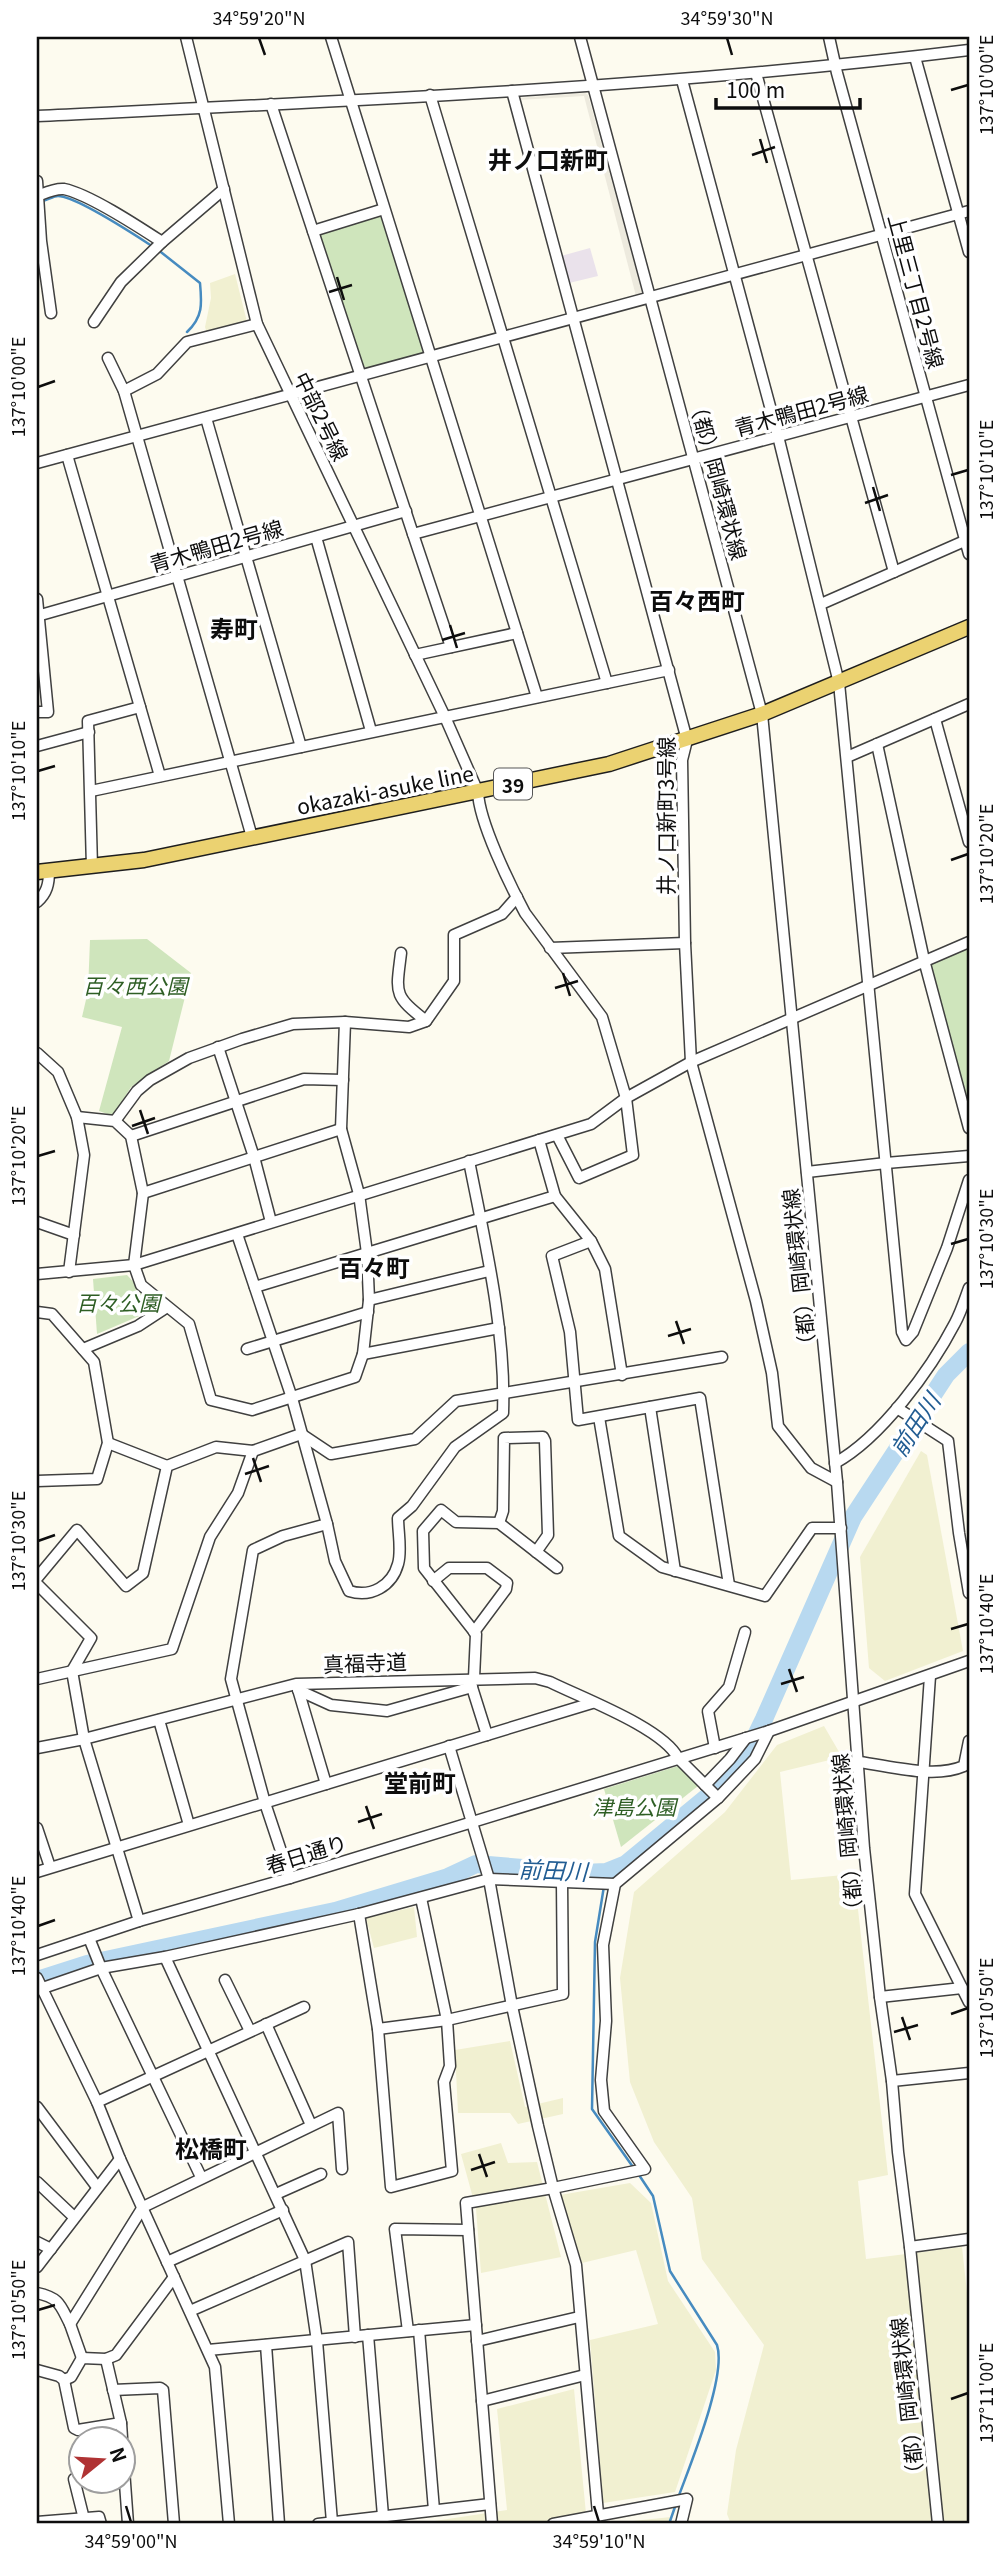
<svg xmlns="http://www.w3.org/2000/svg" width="1006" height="2561" font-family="Georgia,'Noto Sans JP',serif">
  <rect width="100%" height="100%" fill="#fdfbef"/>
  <path fill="#eae2eb" d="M590,248L598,276L569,283L561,256Z"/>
  <g fill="#f1f0d1">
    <path d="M235,274L247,322L207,333L205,327L211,298L210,283Z"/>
    <path d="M921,1451L927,1455L963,1651L885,1681L869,1668L860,1557Z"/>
    <path d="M824,1726L842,1757L780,1772L791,1880L854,1874L888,2175L858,2181L866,2259L962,2247L969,2311V2524H731L727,2514L736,2450L764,2345L702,2259L692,2198L654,2142L630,2082L620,1978L634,1892L725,1812L777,1745Z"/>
    <path d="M414,1907L417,1937L374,1948L366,1918Z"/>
    <path d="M510,2041L525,2107L563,2098V2114L518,2124L510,2113H458L455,2050Z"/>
    <path d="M501,2143L508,2163L537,2162L561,2257L481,2273L476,2209L461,2154Z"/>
    <path d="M630,2183L651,2203L668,2281L715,2352L716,2370L675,2492L603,2503L590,2340L658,2324L636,2250L582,2263L560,2195Z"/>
    <path d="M574,2389L587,2524H415L507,2510L497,2409Z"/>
    <path d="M671,2517L668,2524H604Z"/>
  </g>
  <g fill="#cfe5bc">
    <path d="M378,214L382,215L424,349L422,353L367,368L363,366L320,236L322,232Z"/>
    <path d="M147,939L191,973L169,1061L131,1087L113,1116L99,1111L122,1027L82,1017L88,991L90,940Z"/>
    <path d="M969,947V1111L930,969L933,963Z"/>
    <path d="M127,1275L158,1308L97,1334L93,1279Z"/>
    <path d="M678,1766L698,1786L621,1847L604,1789Z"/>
  </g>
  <path fill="#edeade" d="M585,93L588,95L642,291V294L636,296L584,96L519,100L518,98Z"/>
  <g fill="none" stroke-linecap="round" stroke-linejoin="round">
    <g stroke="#468bc0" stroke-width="2.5">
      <path d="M42,201C47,200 54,196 58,196C76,196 135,235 152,246"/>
      <path d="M157,249L200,283C202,304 203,317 187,332"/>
      <path d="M605,1880L606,1872"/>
      <path d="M604,1886L595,1942L592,2109L633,2167"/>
      <path d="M639,2175L653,2196L670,2271L717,2345C727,2376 690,2465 678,2498"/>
      <path d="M669,2524L676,2504"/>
    </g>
    <path stroke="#b8d9f0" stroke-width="18" d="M37,1980L87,1964L335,1911L448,1877L476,1864L583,1873L606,1872L626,1864L706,1798L746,1756L764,1719L853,1517L946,1375L969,1352"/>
    <g stroke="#404040" stroke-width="13">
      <g id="minor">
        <path d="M186,37L257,324L445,717L478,792C479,822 510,885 525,913L602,1017L626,1098L633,1155L579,1178L557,1135"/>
        <path d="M331,37L537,697"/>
        <path d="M580,37L762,714L837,1482L864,1848L880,1997L892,2081L898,2152L910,2247L938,2524"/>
        <path d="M829,37L837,73L969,554"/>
        <path d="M915,57L969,252"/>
        <path d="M756,73L894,572"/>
        <path d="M682,80L778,436L839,683L902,1332L906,1340L913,1332L947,1248L969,1180"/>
        <path d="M512,91L687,740L682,760L685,943L691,1062L756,1301L772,1373L778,1426L811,1468L837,1482"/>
        <path d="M430,95L607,683"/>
        <path d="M271,104L413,534L969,385"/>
        <path d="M37,116C348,101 660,88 969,50"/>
        <path d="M37,181L41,241L51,313"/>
        <path d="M37,196C45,193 55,188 64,189C89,194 139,227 162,242L224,189"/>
        <path d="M313,231L384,209"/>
        <path d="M94,322L121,282L162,242"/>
        <path d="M108,358L124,391L252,837"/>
        <path d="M124,391L157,374L187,342L257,324"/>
        <path d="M206,418L301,747"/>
        <path d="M67,455L160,776"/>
        <path d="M37,463L969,211"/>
        <path d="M413,534L451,647"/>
        <path d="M316,537L371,731"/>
        <path d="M37,599L48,712H37"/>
        <path d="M821,604L969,539"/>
        <path d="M37,616L406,511"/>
        <path d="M415,655L517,633"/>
        <path d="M935,719L969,842"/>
        <path d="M877,744L924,960L969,1128"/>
        <path d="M37,746L89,732"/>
        <path d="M847,757L969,704"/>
        <path d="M91,791L669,670"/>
        <path d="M92,867L88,721L140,707"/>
        <path d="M37,902C47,893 49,884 49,871"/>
        <path d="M550,948L685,943"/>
        <path d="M401,953C396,994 393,995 426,1021"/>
        <path d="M218,1047L254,1157L271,1222"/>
        <path d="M37,1053L58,1072L77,1117L84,1155L69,1272"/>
        <path d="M77,1117L115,1121L131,1136L143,1193L134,1265L141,1285L189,1324L211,1400L252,1410L355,1377L363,1354L369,1300L367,1253L359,1194L341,1129L345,1022"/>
        <path d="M115,1121L137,1091L150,1080L189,1058L242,1039L293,1024L345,1022L409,1027L426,1021L454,981V935L502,914L517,897"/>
        <path d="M131,1136L304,1079L343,1080"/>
        <path d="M539,1140L555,1196L591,1241L605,1269L622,1375"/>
        <path d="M807,1172L886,1163L969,1156"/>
        <path d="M143,1193L341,1129"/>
        <path d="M37,1222L74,1235"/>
        <path d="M237,1234L292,1398L327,1524L283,1536L253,1550L231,1679L265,1803L290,1878"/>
        <path d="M591,1241L552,1256L570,1332L578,1420L700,1398L729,1585"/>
        <path d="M37,1274L134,1265L591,1124L626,1098L691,1062L969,942"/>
        <path d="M255,1287L555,1196"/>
        <path d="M369,1300L489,1271"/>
        <path d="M37,1312L52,1314L94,1362L108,1443L97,1479L37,1481"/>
        <path d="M83,1349L138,1326L167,1307"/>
        <path d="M247,1349L368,1312"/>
        <path d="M363,1354L499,1328"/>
        <path d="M650,1407L675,1571"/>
        <path d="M897,1408L948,1441L959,1533L969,1593"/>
        <path d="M599,1417L619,1536L662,1567L765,1596L812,1528H841"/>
        <path d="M301,1434L331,1454L415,1439L456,1401L722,1357"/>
        <path d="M108,1443L167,1466"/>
        <path d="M835,1463C881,1438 931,1369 955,1323C961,1312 965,1299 969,1288"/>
        <path d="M499,1523L503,1511L504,1438L543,1437L545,1441L548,1535L536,1552"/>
        <path d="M327,1524L335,1561L349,1591C371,1598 392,1586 398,1564C402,1551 398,1532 398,1518L412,1506L455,1447L503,1413C506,1331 485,1242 469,1161"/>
        <path d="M37,1578L77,1530L126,1586L143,1573L167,1466L216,1447L253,1451L301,1434"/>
        <path d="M433,1581L449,1568H487L507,1583L506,1589L474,1632"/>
        <path d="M37,1584L91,1638L72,1671L84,1739L139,1921"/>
        <path d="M930,1676L915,1894L969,2002"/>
        <path d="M474,1678L476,1634L424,1568L423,1531L441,1510L456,1522L499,1523L557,1568"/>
        <path d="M37,1679L172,1649L210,1537L238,1493L253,1451"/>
        <path d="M470,1681L487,1735"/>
        <path d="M297,1686L326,1784"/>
        <path d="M298,1690L331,1705L387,1711L472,1687"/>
        <path d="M159,1720L189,1825"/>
        <path d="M449,1746L489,1879L512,2006L538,2126L553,2188L576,2265L598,2514"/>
        <path d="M37,1748L84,1739L296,1684L535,1678L550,1682C582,1698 663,1728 678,1758L718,1798"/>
        <path d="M715,1748L708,1711L729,1687L745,1632"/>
        <path d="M859,1762C891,1766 934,1779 964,1766L969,1741"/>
        <path d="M705,1785L730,1759L746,1738"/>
        <path d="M37,1828L50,1867"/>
        <path d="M37,1872L592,1703"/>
        <path d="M359,1914L378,2029L391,2187L452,2171L444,2082L450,2066L447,2020L421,1898"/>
        <path d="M89,1938L101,1968L201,2177"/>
        <path d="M37,1955L139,1921L290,1878L769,1731L969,1661"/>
        <path d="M165,1957L305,2260L317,2341L332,2522"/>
        <path d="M37,1978L97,2102L120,2159L215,2367L229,2524"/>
        <path d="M225,1980L250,2031"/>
        <path d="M37,1990L101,1968L165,1957L359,1914L489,1879L615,1884"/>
        <path d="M880,1997L962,1988"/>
        <path d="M266,2024L311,2125"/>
        <path d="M378,2029L447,2020L563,1994L562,1882"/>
        <path d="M892,2081L969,2073"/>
        <path d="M97,2102L304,2007"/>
        <path d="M37,2107L97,2187"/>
        <path d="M37,2182L74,2217"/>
        <path d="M276,2194L321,2174"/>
        <path d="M37,2242L51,2249"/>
        <path d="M910,2247L969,2239"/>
        <path d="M167,2262L283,2210"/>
        <path d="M37,2267L120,2159"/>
        <path d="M37,2293C60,2298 60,2305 70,2324L143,2207L338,2113L342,2169"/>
        <path d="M190,2311L348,2242L355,2337"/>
        <path d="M70,2324L82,2358"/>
        <path d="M419,2330L434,2510"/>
        <path d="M408,2331L395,2229L468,2230"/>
        <path d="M368,2335L383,2516"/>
        <path d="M477,2341L579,2317"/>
        <path d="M266,2345L279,2524"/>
        <path d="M208,2350L476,2325"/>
        <path d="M106,2359L121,2423L122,2438"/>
        <path d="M37,2370L59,2376L64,2380L74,2428L78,2430L121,2423"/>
        <path d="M64,2380L71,2377L82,2358L106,2359L116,2355L174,2277"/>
        <path d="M113,2390L160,2388L163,2390L174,2524"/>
        <path d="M482,2401L585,2375"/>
        <path d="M122,2442L128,2524"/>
        <path d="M74,2479L84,2519"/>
        <path d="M37,2522L99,2517L101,2524"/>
        <path d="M318,2524L490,2504"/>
        <path d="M492,2524L466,2203L553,2188L645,2169L604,2111L601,2080L606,2021L603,1945L615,1884L718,1798L755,1759L769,1731"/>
        <path d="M553,2524L687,2499L681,2524"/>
      </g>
    </g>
    <g stroke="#1e1e1e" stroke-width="17">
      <path id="major" d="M37,872L144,860L609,764L762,714L969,627"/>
    </g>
    <use href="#minor" stroke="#fff" stroke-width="10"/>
    <use href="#major" stroke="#ebd271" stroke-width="14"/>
  </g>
  <path fill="none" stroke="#0d0d0d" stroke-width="2.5" d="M259,38L265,55M727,38L732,55M951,90L968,85M760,139L767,163M752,155L775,147M337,277L344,300M329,292L352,285M38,387L55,381M951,475L968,470M873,487L880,511M865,503L888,495M450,625L457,648M442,640L465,633M38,771L55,766M951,860L968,854M563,973L570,996M555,988L578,981M140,1110L148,1134M132,1126L155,1118M38,1156L55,1151M951,1244L968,1239M676,1321L684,1344M668,1336L691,1329M253,1458L261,1482M245,1474L269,1466M38,1541L55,1535M951,1629L968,1624M789,1669L797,1692M781,1684L804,1677M366,1806L374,1829M358,1822L382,1814M38,1926L55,1920M951,2014L968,2008M902,2017L910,2040M894,2032L918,2025M479,2154L487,2177M471,2170L495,2162M38,2310L55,2305M951,2399L968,2393M126,2506L131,2522M594,2506L599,2522"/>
  <g text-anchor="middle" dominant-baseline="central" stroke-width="7" stroke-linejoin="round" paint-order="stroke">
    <rect fill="#fff" stroke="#565656" stroke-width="2" x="494" y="768.5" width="38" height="31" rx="5"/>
    <g font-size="19" font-weight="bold" fill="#0d0d0d">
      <text x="513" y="784">39</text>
    </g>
    <g font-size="21" fill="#0d0d0d" stroke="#fff">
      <text transform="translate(917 291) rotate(75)">上里三丁目2号線</text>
      <text transform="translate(801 410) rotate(-15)">青木鴨田2号線</text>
      <text transform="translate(322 416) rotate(64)">中部2号線</text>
      <text transform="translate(719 478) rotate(75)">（都）岡崎環状線</text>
      <text transform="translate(216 545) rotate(-16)">青木鴨田2号線</text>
      <text transform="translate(385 789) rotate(-11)">okazaki-asuke line</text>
      <text transform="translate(665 816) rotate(-90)">井ノ口新町3号線</text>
      <text transform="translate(798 1272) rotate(-96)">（都）岡崎環状線</text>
      <text transform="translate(365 1662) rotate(-2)">真福寺道</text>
      <text transform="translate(846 1837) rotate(-95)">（都）岡崎環状線</text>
      <text transform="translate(306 1853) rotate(-17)">春日通り</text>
      <text transform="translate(906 2401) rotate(-96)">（都）岡崎環状線</text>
    </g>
    <g font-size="21" font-style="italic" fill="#2e5e24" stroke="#fff">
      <text x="135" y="985">百々西公園</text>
      <text x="118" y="1302">百々公園</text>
      <text x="634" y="1806">津島公園</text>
    </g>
    <g font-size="23" font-style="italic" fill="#225d93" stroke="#fff">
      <text transform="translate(914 1424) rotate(-57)">前田川</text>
      <text transform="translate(553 1869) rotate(2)">前田川</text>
    </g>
    <g font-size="24" font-weight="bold" fill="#0d0d0d" stroke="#fff">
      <text x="548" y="158">井ノ口新町</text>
      <text x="697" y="599">百々西町</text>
      <text x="234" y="627">寿町</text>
      <text x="374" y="1266">百々町</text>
      <text x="420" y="1781">堂前町</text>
      <text x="211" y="2147">松橋町</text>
    </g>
  </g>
  <rect width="1006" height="2561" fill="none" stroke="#ffffff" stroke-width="77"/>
  <g transform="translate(102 2460) rotate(72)"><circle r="33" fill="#ffffff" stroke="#9e9e9e" stroke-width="2"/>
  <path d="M0-5L12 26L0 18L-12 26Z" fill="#b03334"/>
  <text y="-10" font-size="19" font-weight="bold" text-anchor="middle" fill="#0d0d0d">N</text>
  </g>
  <path d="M716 98v10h144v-10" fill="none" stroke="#0d0d0d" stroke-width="3.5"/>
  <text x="726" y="98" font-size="21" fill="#0d0d0d" stroke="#ffffff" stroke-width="5" paint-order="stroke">100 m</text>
  <rect x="38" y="38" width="930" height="2484" fill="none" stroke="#0d0d0d" stroke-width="2.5"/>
  <g font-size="18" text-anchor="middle" fill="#0d0d0d">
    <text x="259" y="25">34°59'20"N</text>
    <text x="727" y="25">34°59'30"N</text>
    <text transform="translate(987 85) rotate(-90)" y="6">137°10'00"E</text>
    <text transform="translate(19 387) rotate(-90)" y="6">137°10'00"E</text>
    <text transform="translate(987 470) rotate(-90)" y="6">137°10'10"E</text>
    <text transform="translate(19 771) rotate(-90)" y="6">137°10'10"E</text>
    <text transform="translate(987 854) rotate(-90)" y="6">137°10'20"E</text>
    <text transform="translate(19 1156) rotate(-90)" y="6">137°10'20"E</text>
    <text transform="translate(987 1239) rotate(-90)" y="6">137°10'30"E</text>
    <text transform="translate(19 1541) rotate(-90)" y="6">137°10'30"E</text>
    <text transform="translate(987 1624) rotate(-90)" y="6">137°10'40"E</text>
    <text transform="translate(19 1926) rotate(-90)" y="6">137°10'40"E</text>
    <text transform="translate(987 2008) rotate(-90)" y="6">137°10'50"E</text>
    <text transform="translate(19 2310) rotate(-90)" y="6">137°10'50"E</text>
    <text transform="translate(987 2393) rotate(-90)" y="6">137°11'00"E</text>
    <text x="131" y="2548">34°59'00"N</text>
    <text x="599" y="2548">34°59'10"N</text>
  </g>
</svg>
